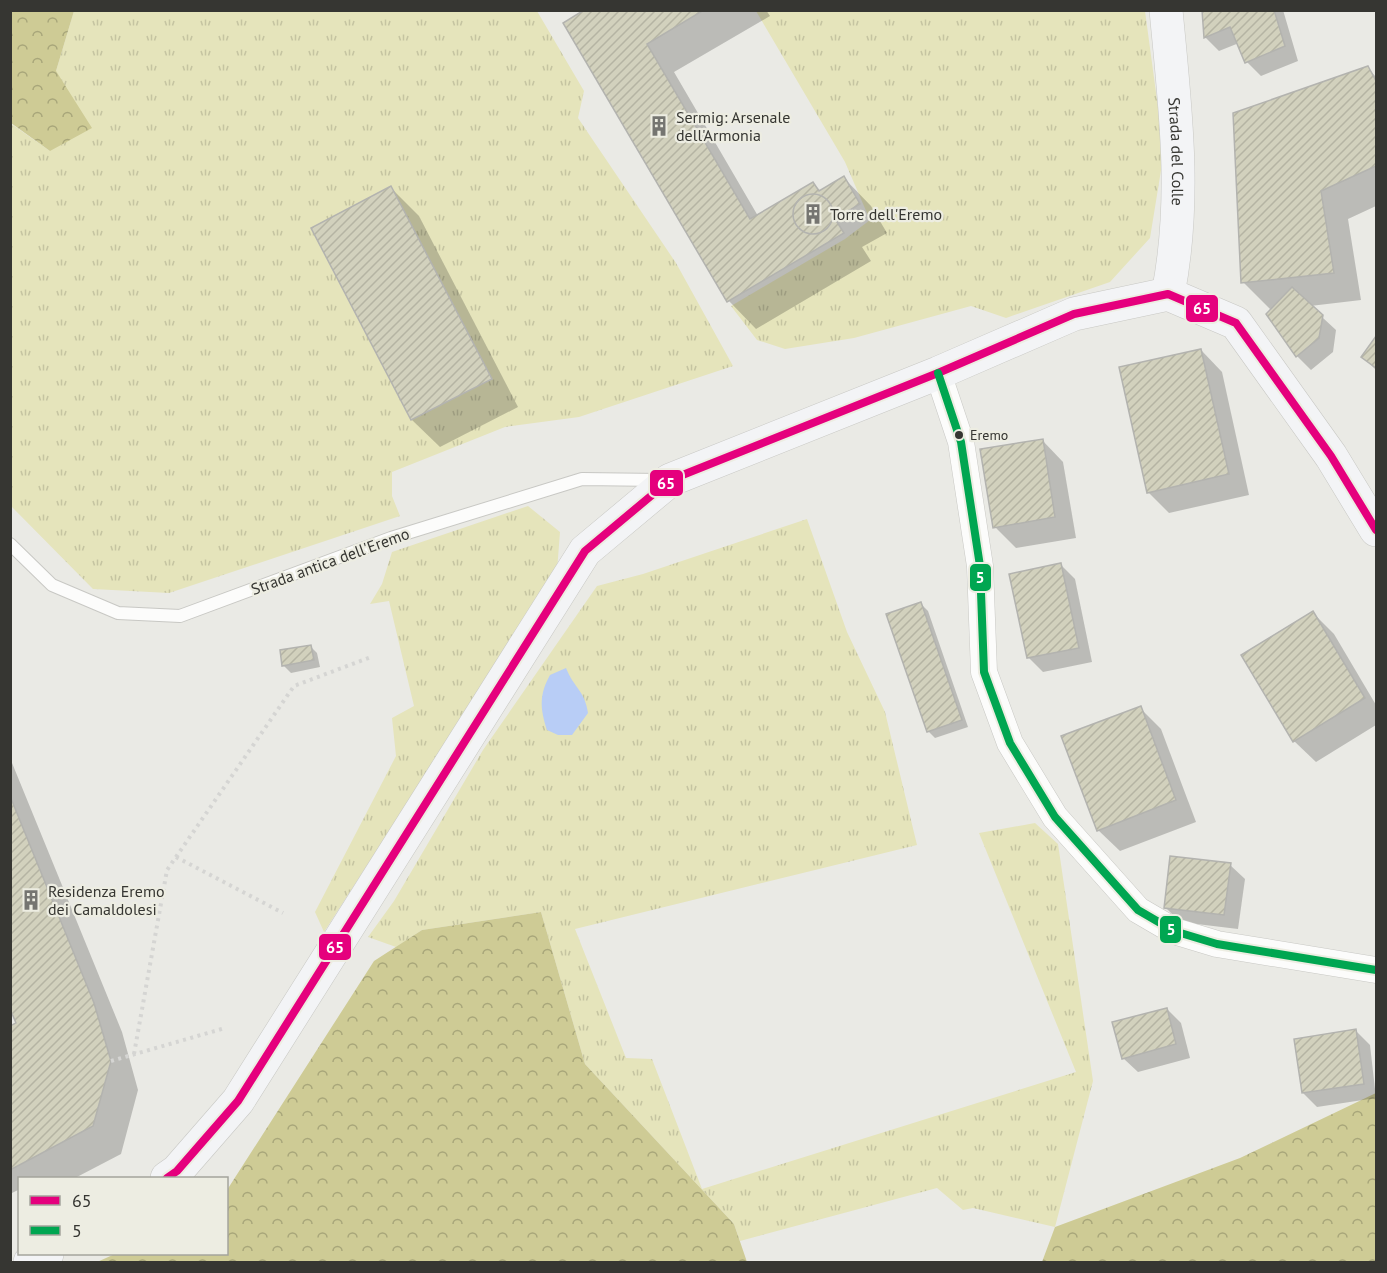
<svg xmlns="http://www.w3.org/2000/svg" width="1387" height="1273" font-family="'PT Sans',sans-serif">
  <defs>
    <pattern id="grass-tufts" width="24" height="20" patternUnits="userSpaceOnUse" patternTransform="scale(1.5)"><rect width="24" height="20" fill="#e5e4bb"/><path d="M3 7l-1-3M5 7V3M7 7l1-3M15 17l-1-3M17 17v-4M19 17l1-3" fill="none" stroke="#c5c4a1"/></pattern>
    <pattern id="forest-crowns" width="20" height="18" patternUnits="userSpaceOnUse" patternTransform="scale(1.5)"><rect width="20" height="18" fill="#cecb95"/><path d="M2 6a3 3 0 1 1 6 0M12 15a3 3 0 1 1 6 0" fill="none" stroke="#a8a67a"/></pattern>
    <pattern id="building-hatch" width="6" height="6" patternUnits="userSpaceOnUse" patternTransform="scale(1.5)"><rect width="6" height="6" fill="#d2d1bd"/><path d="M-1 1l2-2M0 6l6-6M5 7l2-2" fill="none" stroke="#b5b4a3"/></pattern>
  </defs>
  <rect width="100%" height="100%" fill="#eaeae5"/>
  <g fill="url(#grass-tufts)">
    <path d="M74,11H537L584,91L578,118L676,263L733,366L579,417L505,427L392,472V496L400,516L169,593L93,589L11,506L10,123L50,151L56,71Z"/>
    <path d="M756,11H1145L1164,152L1150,238L1110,282L1006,318L971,306L854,338L785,349L757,340L731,306L845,239L870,220L845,162Z"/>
    <path d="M528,506L560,532L557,571L324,932L315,912L396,756L392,718L414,706L389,601L370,604L382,584L392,552Z"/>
    <path d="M807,519L847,632L885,712L917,845L575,929L626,1058L652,1059L702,1189L1076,1072L979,833L1035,823L1058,844L1093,1081L1055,1227L973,1208L963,1210L937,1188L740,1241L734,1224L585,1064L541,912L422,930L396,947L368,937L394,901L483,750L597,586L643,574Z"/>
  </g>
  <g fill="url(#forest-crowns)">
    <path d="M11,10L74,11L56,71L92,128L50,151L11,123Z"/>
    <path d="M541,912L585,1064L734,1224L747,1262H97L115,1254H226L227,1190L374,961L422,930Z"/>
    <path d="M1376,1093V1262H1042L1055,1227L1240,1158Z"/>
  </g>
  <path fill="#b8cdf6" d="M566,668C574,688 585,691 588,713L572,735H558L547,730C540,708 539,695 550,675Z"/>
  <g fill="#0003">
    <path d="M587,10H766L770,16L674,72L758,216L813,184L821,191L844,178L871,206L887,233L862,247L871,261L756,329L729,301Z"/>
    <path d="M1203,10H1283L1298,61L1261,76L1247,62L1239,43L1219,51L1205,37Z"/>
    <path d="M1368,68L1376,77V206L1348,219L1361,300L1310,306L1336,330L1333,352L1311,370L1297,356L1272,311L1243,282Z"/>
    <path d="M391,188L419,216L518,407L440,447L412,420L313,229Z"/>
    <path d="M1376,339V370L1363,357Z"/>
    <path d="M1201,350L1222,372L1249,495L1169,513L1148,492Z"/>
    <path d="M1042,440L1063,462L1076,538L1016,548L995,527Z"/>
    <path d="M1060,564L1075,579L1092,662L1043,672L1029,658L1011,575Z"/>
    <path d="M921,604L928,611L968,727L935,738L928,731Z"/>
    <path d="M1313,613L1334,634L1376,705V725L1316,762L1294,741Z"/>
    <path d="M310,646L317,653L320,667L291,673L284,666L281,651Z"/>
    <path d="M1140,708L1161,729L1196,822L1120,851L1098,830Z"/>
    <path d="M10,758L122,1032L138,1090L121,1154L75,1178H20V1189L10,1194V1027L18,1023L10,1005Z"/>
    <path d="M1230,865L1245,879L1238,929L1180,922L1165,907Z"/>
    <path d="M1167,1009L1181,1023L1190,1058L1138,1072L1123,1058Z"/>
    <path d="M1356,1031L1370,1045L1376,1098L1317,1107L1303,1093Z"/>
  </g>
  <g fill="url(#building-hatch)" stroke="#b3b3af" stroke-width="1.5">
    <path d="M584,10H704L647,44L750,219L813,182L819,191L844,176L860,204L835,219L844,233L727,302L563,23Z"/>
    <path d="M1202,10H1274L1285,46L1245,63L1230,27L1204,38Z"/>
    <path d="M1368,66L1376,81V166L1321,191L1334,273L1241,283L1233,113Z"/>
    <path d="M391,186L492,379L411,420L311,228Z"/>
    <circle cx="813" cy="214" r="20"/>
    <path d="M1292,287L1323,315L1319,338L1296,357L1266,314Z"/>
    <path d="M1376,336V368L1361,357Z"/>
    <path d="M1201,349L1229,474L1147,493L1119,367Z"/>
    <path d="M1043,439L1055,517L993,528L980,449Z"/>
    <path d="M1061,563L1079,648L1027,658L1009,574Z"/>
    <path d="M921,602L962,720L927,732L886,614Z"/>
    <path d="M1313,611L1365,698L1293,742L1241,655Z"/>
    <path d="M311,645L314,660L282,666L280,650Z"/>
    <path d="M1141,706L1176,800L1097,831L1061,736Z"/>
    <path d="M10,796L94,1003L111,1061L93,1126L10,1170V1026L16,1023L10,1009Z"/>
    <path d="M1170,856L1231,863L1224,915L1164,908Z"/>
    <path d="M1167,1008L1176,1044L1122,1059L1112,1022Z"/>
    <path d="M1356,1029L1364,1084L1302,1093L1294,1039Z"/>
  </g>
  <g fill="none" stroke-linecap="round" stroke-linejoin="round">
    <g stroke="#c8c8c4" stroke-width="14">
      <path id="lane" d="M10,544L52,585L118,613L180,616L391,538L582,479L660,480"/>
    </g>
    <g stroke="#c8c8c4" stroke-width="27">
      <path id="street" d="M938,373L961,442L980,566L984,672L1010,743L1055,817L1138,910L1174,931L1217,944L1376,970"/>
    </g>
    <g stroke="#c8c8c4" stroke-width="34">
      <g id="secondary">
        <path id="s1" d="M1166,10C1175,106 1187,198 1168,294"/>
        <path d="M167,1178L177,1171L238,1101L585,551L670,480L938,373L1074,314L1168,294L1236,323L1331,456L1376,530"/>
        <path d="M30,1262L47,1254"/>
      </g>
    </g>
    <g stroke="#d5d5d3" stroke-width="4" stroke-dasharray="3 4.5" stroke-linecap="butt">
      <path d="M176,857L283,913"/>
      <path d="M134,1054L167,870L294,686L371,657"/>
      <path d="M111,1061L225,1028"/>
    </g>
    <use href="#lane" stroke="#fcfcfb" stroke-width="12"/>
    <use href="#street" stroke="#fcfcfb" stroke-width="26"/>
    <use href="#secondary" stroke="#f3f4f6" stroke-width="33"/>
    <g stroke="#edede2" stroke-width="12">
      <path id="bus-1" d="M167,1178L177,1171L238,1101L585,551L670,480L938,373L1074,314L1168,294L1236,323L1331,456L1376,530"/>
    </g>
    <g stroke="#edede2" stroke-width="12">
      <path id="bus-2" d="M938,373L961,442L980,566L984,672L1010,743L1055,817L1138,910L1174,931L1217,944L1376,970"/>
    </g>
    <use href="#bus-1" stroke="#e5007d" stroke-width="8"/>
    <use href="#bus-2" stroke="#00a651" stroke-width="8"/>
  </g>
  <defs>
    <g id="building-bare" transform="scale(1.62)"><path d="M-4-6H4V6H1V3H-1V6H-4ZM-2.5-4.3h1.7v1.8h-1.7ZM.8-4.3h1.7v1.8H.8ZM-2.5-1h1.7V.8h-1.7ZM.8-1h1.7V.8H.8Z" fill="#757571" stroke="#edede2" stroke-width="2.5" paint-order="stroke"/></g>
  </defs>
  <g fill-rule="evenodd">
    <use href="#building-bare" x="659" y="126"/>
    <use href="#building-bare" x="813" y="214"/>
    <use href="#building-bare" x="31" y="900"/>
  </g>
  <circle fill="#363632" stroke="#edede2" stroke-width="2" cx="959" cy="435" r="5"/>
  <g text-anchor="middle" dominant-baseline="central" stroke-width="4.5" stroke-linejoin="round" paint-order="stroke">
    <g font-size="14" fill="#363632" stroke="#edede2" text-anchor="start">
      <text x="970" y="435">Eremo</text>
    </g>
    <g font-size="16" fill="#363632" stroke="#edede2" text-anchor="start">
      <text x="676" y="117">Sermig: Arsenale<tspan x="676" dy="18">dell'Armonia</tspan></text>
      <text x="830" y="214">Torre dell'Eremo</text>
      <text x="48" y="891">Residenza Eremo<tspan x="48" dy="18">dei Camaldolesi</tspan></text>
    </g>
    <g font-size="16" fill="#363632" stroke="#edede2">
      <text stroke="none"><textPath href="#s1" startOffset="142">Strada del Colle</textPath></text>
      <text transform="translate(330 561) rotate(-20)">Strada antica dell'Eremo</text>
    </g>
  </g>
  <g stroke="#edede2" stroke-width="2">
    <rect x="1185" y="294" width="34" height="29" rx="6" fill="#e5007d"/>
    <rect x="649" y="469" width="35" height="28" rx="6" fill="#e5007d"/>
    <rect x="969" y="563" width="23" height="29" rx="6" fill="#00a651"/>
    <rect x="1159" y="915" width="23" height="29" rx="6" fill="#00a651"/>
    <rect x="318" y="933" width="34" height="28" rx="6" fill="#e5007d"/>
  </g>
  <g font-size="16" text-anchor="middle" font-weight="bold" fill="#fff">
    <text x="1202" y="314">65</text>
    <text x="666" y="489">65</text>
    <text x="980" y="583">5</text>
    <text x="1171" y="935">5</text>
    <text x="335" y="953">65</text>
  </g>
  <rect width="1387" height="1273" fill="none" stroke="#363632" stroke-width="24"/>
  <rect x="18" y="1177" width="210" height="78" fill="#edede2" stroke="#a4a49c" stroke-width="1.5"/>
  <rect x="30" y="1196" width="30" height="9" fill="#e5007d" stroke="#a4a49c" stroke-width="1.5"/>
  <text x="72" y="1207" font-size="18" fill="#363632">65</text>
  <rect x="30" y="1226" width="30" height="9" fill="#00a651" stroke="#a4a49c" stroke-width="1.5"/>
  <text x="72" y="1237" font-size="18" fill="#363632">5</text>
</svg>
